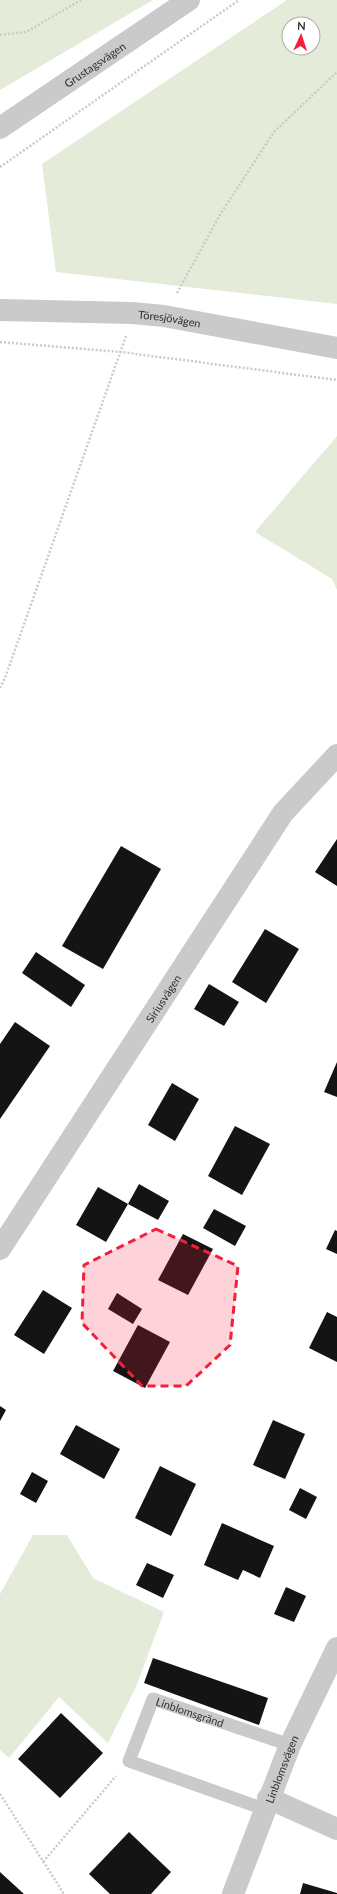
<svg xmlns="http://www.w3.org/2000/svg" width="337" height="1894" font-family="Lato,sans-serif">
  <rect width="100%" height="100%" fill="#fff"/>
  <g fill="#e4ecd9" fill-rule="evenodd">
    <path d="M0,0H153L0,90Z"/>
    <path d="M287,0H337V304L56,272L42,164ZM289,24H313V48H289Z"/>
    <path d="M337,436V590L332,579L255,532Z"/>
    <path d="M33,1535H67L93,1578L164,1612L136,1687L108,1743L59,1697L9,1758L0,1750V1594Z"/>
  </g>
  <g fill="#141414">
    <path d="M337,839V886L315,872Z"/>
    <path d="M121,846L161,869L103,969L62,946Z"/>
    <path d="M265,929L299,949L266,1003L232,982Z"/>
    <path d="M36,952L85,985L71,1007L22,973Z"/>
    <path d="M209,984L239,1002L224,1026L194,1009Z"/>
    <path d="M15,1022L50,1046L0,1119V1044Z"/>
    <path d="M337,1062V1097L324,1092Z"/>
    <path d="M172,1083L199,1099L175,1141L148,1125Z"/>
    <path d="M235,1126L270,1144L242,1195L208,1176Z"/>
    <path d="M139,1184L169,1201L158,1220L128,1204L106,1242L76,1225L98,1187L128,1204Z"/>
    <path d="M214,1209L246,1226L235,1246L203,1228Z"/>
    <path d="M335,1230L337,1231V1254L326,1249Z"/>
    <path d="M183,1234L213,1249L188,1295L158,1280Z"/>
    <path d="M43,1290L72,1308L44,1354L14,1335Z"/>
    <path d="M117,1293L142,1309L133,1324L108,1309Z"/>
    <path d="M327,1312L337,1317V1362L309,1348Z"/>
    <path d="M138,1325L170,1342L145,1388L113,1371Z"/>
    <path d="M0,1406L6,1410L0,1421Z"/>
    <path d="M273,1420L305,1434L285,1479L253,1465Z"/>
    <path d="M76,1425L120,1449L104,1479L60,1454Z"/>
    <path d="M160,1466L196,1484L171,1536L135,1518Z"/>
    <path d="M32,1472L48,1481L36,1503L20,1494Z"/>
    <path d="M300,1488L317,1497L306,1519L289,1510Z"/>
    <path d="M222,1523L274,1546L260,1578L243,1570L238,1580L204,1565Z"/>
    <path d="M147,1563L174,1575L163,1598L136,1585Z"/>
    <path d="M286,1587L306,1596L294,1622L274,1614Z"/>
    <path d="M153,1658L268,1698L259,1725L144,1683Z"/>
    <path d="M61,1713L103,1753L60,1798L18,1759Z"/>
    <path d="M129,1832L171,1872L151,1894H110L89,1874Z"/>
    <path d="M0,1872L24,1894H0Z"/>
    <path d="M303,1883L337,1893V1894H300Z"/>
  </g>
  <g fill="none" stroke-linecap="round" stroke-linejoin="round">
    <g stroke="#cacaca" stroke-width="2.5" stroke-dasharray="2 2" stroke-linecap="butt">
      <path d="M0,35L26,32L81,0"/>
      <path d="M0,167L239,0"/>
      <path d="M177,293L221,213L274,132L337,72"/>
      <path d="M0,342L121,352L337,380"/>
      <path d="M0,688L5,678L126,336"/>
      <path d="M0,1794L64,1894"/>
      <path d="M43,1862L116,1776"/>
    </g>
    <path stroke="#cacaca" stroke-width="13" id="s1" d="M264,1809L129,1761L153,1699L290,1745"/>
    <g stroke="#cacaca" stroke-width="22">
      <path id="s2" d="M0,128L189,0"/>
      <path id="s3" d="M0,310L132,313L164,316L337,348"/>
      <path id="s4" d="M0,1249L283,813L337,755"/>
      <path d="M268,1798L337,1829"/>
      <path id="s5" d="M233,1894L290,1745L337,1648"/>
    </g>
  </g>
  <path fill="#f41f3c" fill-opacity="0.2" stroke="#f41f3c" stroke-width="3" stroke-dasharray="8 5" stroke-linejoin="round" d="M156,1229L238,1266L230,1345L186,1386H142L82,1323L84,1265Z"/>
  <g text-anchor="middle" dominant-baseline="central" stroke-width="4" stroke-linejoin="round" paint-order="stroke">
    <g font-size="11" fill="#2d2d2d" stroke="#fff">
      <text stroke="none"><textPath href="#s2" startOffset="114">Grustagsvägen</textPath></text>
      <text stroke="none"><textPath href="#s3" startOffset="170">Töresjövägen</textPath></text>
      <text stroke="none"><textPath href="#s4" startOffset="299">Siriusvägen</textPath></text>
      <text stroke="none"><textPath href="#s1" startOffset="249">Linblomsgränd</textPath></text>
      <text stroke="none"><textPath href="#s5" startOffset="134">Linblomsvägen</textPath></text>
    </g>
  </g>
  <g transform="translate(301 36) rotate(3)"><circle r="19" fill="#ffffff" stroke="#ababab"/>
  <path d="M0-3L7 15L0 10L-7 15Z" fill="#f41f3c"/>
  <text y="-6" font-size="11" font-weight="bold" text-anchor="middle" fill="#2d2d2d">N</text>
  </g>
</svg>
